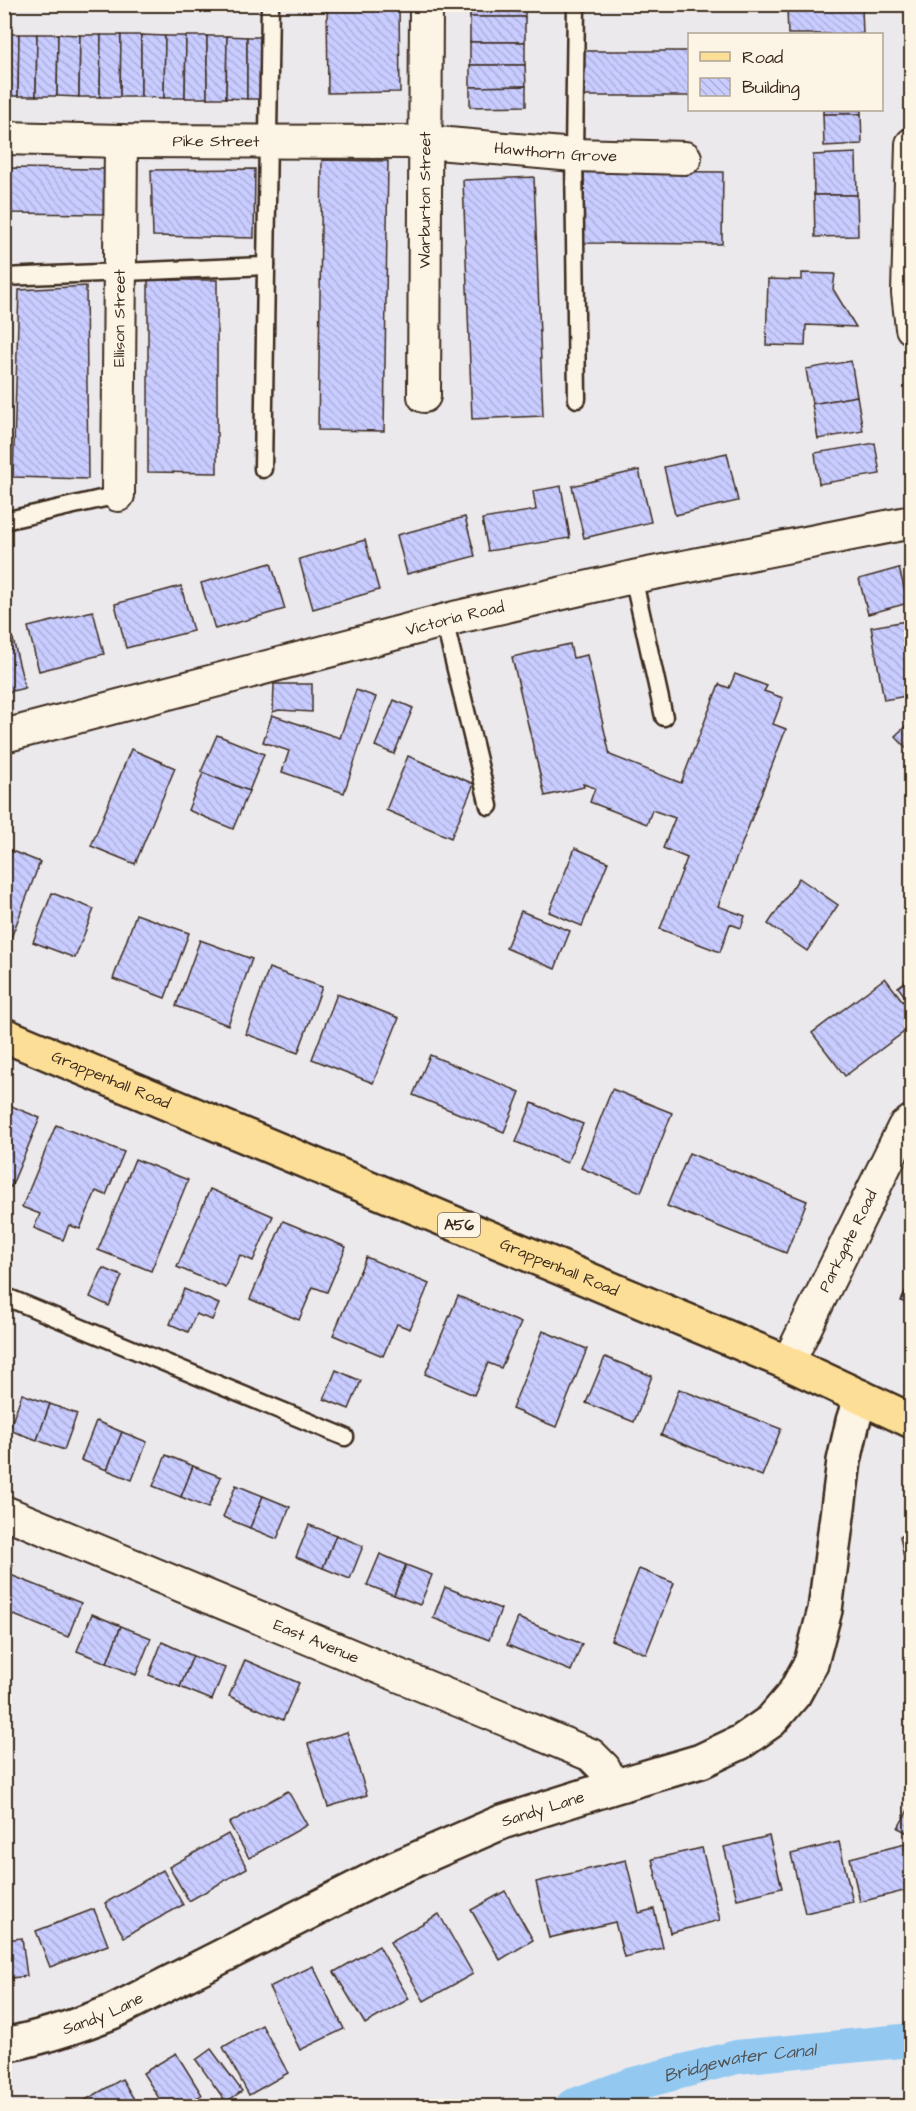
<svg xmlns="http://www.w3.org/2000/svg" width="916" height="2111" font-family="'Architects Daughter',sans-serif">
  <defs>
    <pattern id="building-back-hatch" width="6" height="6" patternUnits="userSpaceOnUse" patternTransform="scale(1.5)"><rect width="6" height="6" fill="#c8ccff"/><path d="M-1 5l2 2M0 0l6 6M5-1l2 2" fill="none" stroke="#adafda"/></pattern>
  </defs>
  <rect width="100%" height="100%" fill="#ece9ed"/>
  <filter id="ink" filterUnits="userSpaceOnUse"><feTurbulence type="fractalNoise" baseFrequency=".0167" numOctaves="2"/><feDisplacementMap in="SourceGraphic" scale="12" xChannelSelector="R" yChannelSelector="G"/><feConvolveMatrix kernelMatrix="1 2 1 2 8 2 1 2 1" color-interpolation-filters="sRGB"/></filter>
  <g filter="url(#ink)">
    <g fill="none" stroke-linecap="round" stroke-linejoin="round">
      <path stroke="#93c9f1" stroke-width="34" id="s1" d="M572,2106L630,2085L737,2057L912,2040"/>
    </g>
    <g fill="url(#building-back-hatch)" stroke="#3b2a1e" stroke-width="1.5">
      <path d="M327,4H399L400,92L328,93Z"/>
      <rect x="470" y="4" width="55" height="13"/>
      <path d="M787,8H862L863,34H788Z"/>
      <rect x="470" y="17" width="55" height="25"/>
      <path d="M4,34H19L18,96H4Z"/>
      <path d="M19,34H37L36,96H18Z"/>
      <path d="M37,34H58L57,96H36Z"/>
      <path d="M58,34L80,35L79,97L57,96Z"/>
      <path d="M80,35H101L100,97H79Z"/>
      <path d="M101,35H121L120,97H100Z"/>
      <path d="M121,35H141V97H120Z"/>
      <path d="M141,35L165,36L164,98L141,97Z"/>
      <path d="M165,36H186L185,98H164Z"/>
      <path d="M186,36H207V98H185Z"/>
      <path d="M207,36H227L226,98H207Z"/>
      <path d="M227,36L247,37V99L226,98Z"/>
      <path d="M247,37H268L267,99H247Z"/>
      <rect x="470" y="42" width="55" height="23"/>
      <rect x="576" y="51" width="114" height="45"/>
      <path d="M470,65H525L526,86L470,87Z"/>
      <path d="M526,86V106L470,107V87Z"/>
      <rect x="823" y="110" width="38" height="4"/>
      <path d="M823,114H861L862,144L824,146Z"/>
      <path d="M856,153L857,195H814L813,155Z"/>
      <path d="M322,160L388,161L384,431L318,430Z"/>
      <path d="M4,168L104,169V214L4,213Z"/>
      <path d="M255,169L254,238L153,236L151,170Z"/>
      <path d="M584,171L723,172L722,244L584,243Z"/>
      <path d="M534,177L543,416L472,419L463,180Z"/>
      <path d="M814,195H857L858,236L815,237Z"/>
      <path d="M802,273L835,274L833,289L856,327L806,325L805,346L766,345L768,279L802,280Z"/>
      <path d="M148,280H217V473L148,472Z"/>
      <path d="M86,286L88,479L13,477L19,290Z"/>
      <path d="M851,361L857,396L812,404L806,369Z"/>
      <path d="M857,396L863,431L818,439L812,404Z"/>
      <path d="M875,443L880,474L819,484L815,453Z"/>
      <path d="M727,453L738,501L675,515L664,467Z"/>
      <path d="M639,470L651,522L584,538L572,486Z"/>
      <path d="M561,486L570,538L488,551L482,519L536,510L533,491Z"/>
      <path d="M465,517L475,556L407,574L397,535Z"/>
      <path d="M365,540L379,590L313,609L299,559Z"/>
      <path d="M271,563L285,609L215,629L201,583Z"/>
      <path d="M899,568L908,603L868,614L859,579Z"/>
      <path d="M181,586L193,631L126,648L115,604Z"/>
      <path d="M93,611L104,654L39,671L28,627Z"/>
      <path d="M912,620V695L884,700L871,627Z"/>
      <path d="M13,639L25,688L4,693V641Z"/>
      <path d="M570,644L573,658L587,655L610,755L681,783L719,684L729,688L735,674L767,686L764,691L783,698L773,724L786,729L718,906L745,916L741,928L730,924L720,952L660,929L687,858L663,848L675,818L652,810L647,824L590,802L595,788L583,784L584,787L545,796L512,657Z"/>
      <path d="M274,684H312V712L279,710L273,712Z"/>
      <path d="M356,690L376,697L344,793L282,772L289,751L263,742L272,715L340,738Z"/>
      <path d="M394,700L413,708L394,754L375,746Z"/>
      <path d="M912,720V754L895,736Z"/>
      <path d="M217,735L264,754L249,791L201,772Z"/>
      <path d="M131,749L175,768L135,864L91,846Z"/>
      <path d="M408,756L474,784L451,838L386,810Z"/>
      <path d="M203,773L249,791L233,829L188,810Z"/>
      <path d="M4,848L40,862L11,938L4,935Z"/>
      <path d="M575,848L608,862L582,926L549,912Z"/>
      <path d="M799,878L838,905L807,951L768,924Z"/>
      <path d="M52,893L94,909L75,958L33,942Z"/>
      <path d="M521,911L570,931L555,969L506,948Z"/>
      <path d="M136,914L189,933L165,998L113,979Z"/>
      <path d="M200,940L252,959L228,1025L176,1006Z"/>
      <path d="M269,968L322,987L298,1053L246,1034Z"/>
      <path d="M912,977V1006L898,987Z"/>
      <path d="M885,978L912,1013V1026L845,1076L812,1033Z"/>
      <path d="M337,994L399,1018L373,1083L312,1059Z"/>
      <path d="M430,1055L520,1092L504,1132L413,1095Z"/>
      <path d="M612,1089L672,1113L641,1192L581,1168Z"/>
      <path d="M4,1103L40,1118L11,1187L4,1185Z"/>
      <path d="M532,1103L583,1124L567,1163L516,1142Z"/>
      <path d="M56,1125L124,1152L106,1195L96,1191L80,1229L69,1225L63,1240L34,1228L40,1214L22,1207Z"/>
      <path d="M689,1153L807,1201L786,1253L667,1206Z"/>
      <path d="M135,1159L188,1180L151,1271L98,1250Z"/>
      <path d="M210,1189L273,1216L253,1261L240,1255L226,1288L177,1267Z"/>
      <path d="M283,1221L346,1247L327,1292L313,1287L299,1320L250,1299Z"/>
      <path d="M366,1257L429,1284L410,1329L397,1324L383,1356L333,1335Z"/>
      <path d="M103,1268L122,1276L109,1306L90,1297Z"/>
      <path d="M912,1278V1306L901,1301Z"/>
      <path d="M184,1289L219,1304L212,1320L196,1314L188,1332L170,1324Z"/>
      <path d="M458,1296L521,1323L501,1368L488,1363L474,1395L425,1374Z"/>
      <path d="M543,1331L587,1349L556,1427L512,1409Z"/>
      <path d="M605,1357L652,1376L634,1422L586,1403Z"/>
      <path d="M336,1370L361,1381L349,1409L324,1399Z"/>
      <path d="M679,1389L781,1429L762,1476L661,1435Z"/>
      <path d="M22,1394L50,1404L37,1440L9,1430Z"/>
      <path d="M50,1404L77,1414L64,1450L37,1440Z"/>
      <path d="M96,1421L122,1432L107,1470L81,1460Z"/>
      <path d="M122,1432L147,1442L132,1480L107,1470Z"/>
      <path d="M166,1455L193,1466L181,1497L153,1486Z"/>
      <path d="M193,1466L221,1477L208,1508L181,1497Z"/>
      <path d="M236,1485L263,1496L250,1528L223,1517Z"/>
      <path d="M263,1496L290,1507L277,1539L250,1528Z"/>
      <path d="M309,1525L336,1535L323,1568L296,1557Z"/>
      <path d="M912,1534V1573L907,1574L900,1536Z"/>
      <path d="M336,1535L363,1546L350,1579L323,1568Z"/>
      <path d="M380,1554L406,1565L394,1595L367,1585Z"/>
      <path d="M4,1561L13,1565L8,1574L81,1603L68,1637L4,1611Z"/>
      <path d="M406,1565L432,1575L420,1605L394,1595Z"/>
      <path d="M639,1569L674,1583L646,1654L611,1640Z"/>
      <path d="M445,1587L501,1609L489,1640L433,1618Z"/>
      <path d="M92,1614L121,1626L107,1663L77,1651Z"/>
      <path d="M518,1618L582,1644L571,1671L507,1645Z"/>
      <path d="M121,1626L151,1638L136,1675L107,1663Z"/>
      <path d="M162,1642L193,1656L180,1687L149,1675Z"/>
      <path d="M193,1656L225,1668L212,1700L180,1687Z"/>
      <path d="M245,1660L299,1683L283,1720L229,1696Z"/>
      <path d="M347,1732L367,1795L328,1807L308,1744Z"/>
      <path d="M288,1791L307,1825L249,1858L229,1823Z"/>
      <path d="M912,1803V1835L898,1828Z"/>
      <path d="M228,1834L247,1868L189,1901L169,1867Z"/>
      <path d="M769,1836L782,1888L737,1899L724,1847Z"/>
      <path d="M839,1842L853,1902L805,1913L791,1854Z"/>
      <path d="M905,1844L912,1870V1889L860,1902L850,1858Z"/>
      <path d="M702,1848L720,1920L670,1933L652,1859Z"/>
      <path d="M626,1860L639,1913L654,1909L663,1948L624,1957L615,1922L549,1938L536,1882Z"/>
      <path d="M163,1870L183,1905L124,1937L105,1903Z"/>
      <path d="M505,1891L533,1940L500,1960L471,1910Z"/>
      <path d="M94,1909L108,1945L50,1967L36,1931Z"/>
      <path d="M439,1914L473,1974L424,2001L390,1942Z"/>
      <path d="M22,1938L27,1976L4,1979V1940Z"/>
      <path d="M379,1946L409,1999L365,2024L334,1972Z"/>
      <path d="M313,1966L344,2029L300,2050L269,1987Z"/>
      <path d="M262,2025L288,2073L249,2095L223,2047Z"/>
      <path d="M211,2049L242,2091L226,2102L196,2060Z"/>
      <path d="M176,2053L202,2095L182,2106H164L143,2073Z"/>
      <path d="M122,2079L138,2106H75Z"/>
    </g>
    <g fill="none" stroke-linecap="round" stroke-linejoin="round">
      <g stroke="#3b2a1e" stroke-width="21">
        <g id="lane">
          <path d="M576,4L574,155L577,399"/>
          <path d="M4,277L266,266"/>
          <path d="M263,469L270,4"/>
          <path d="M4,521L118,495"/>
          <path d="M633,577L664,717"/>
          <path d="M444,620L489,806"/>
          <path d="M4,1296L345,1437"/>
        </g>
      </g>
      <g stroke="#3b2a1e" stroke-width="36">
        <g id="street">
          <path id="s2" d="M4,138L121,141L426,142L574,155L685,158"/>
          <path d="M912,144L908,293L912,328"/>
          <path id="s3" d="M424,396L426,4"/>
          <path id="s4" d="M118,495L121,141"/>
          <path id="s5" d="M4,736L458,617L633,577L912,522"/>
          <path id="s6" d="M788,1363L904,1127L912,1121"/>
          <path id="s7" d="M4,1512L591,1755L604,1768L613,1787"/>
        </g>
      </g>
      <g stroke="#3b2a1e" stroke-width="38">
        <g id="secondary">
          <path id="s8" d="M4,2045C42,2038 77,2026 112,2012L394,1869L502,1822L613,1787L701,1761L741,1742L771,1721L794,1694L811,1663L825,1610L844,1461L853,1421L861,1397"/>
        </g>
      </g>
      <g stroke="#3b2a1e" stroke-width="38">
        <g id="primary">
          <path id="s9" d="M4,1035L788,1363L912,1421"/>
        </g>
      </g>
      <use href="#lane" stroke="#fcf5e5" stroke-width="16"/>
      <use href="#street" stroke="#fcf5e5" stroke-width="32"/>
      <use href="#secondary" stroke="#fcf5e5" stroke-width="33"/>
      <use href="#primary" stroke="#fcde96" stroke-width="33"/>
    </g>
  </g>
  <g text-anchor="middle" dominant-baseline="central" stroke-width="4.5" stroke-linejoin="round" paint-order="stroke">
    <rect fill="#fcf5e5" stroke="#75675a" stroke-width="1.5" x="438" y="1213" width="42" height="24" rx="4.5"/>
    <g font-size="15" font-weight="bold" fill="#3b2a1e">
      <text x="459" y="1225">A56</text>
    </g>
    <g font-size="16" fill="#3b2a1e" stroke="#fcf5e5">
      <text stroke="none"><textPath href="#s2" startOffset="212">Pike Street</textPath></text>
      <text stroke="none"><textPath href="#s2" startOffset="552">Hawthorn Grove</textPath></text>
      <text stroke="none"><textPath href="#s3" startOffset="196">Warburton Street</textPath></text>
      <text stroke="none"><textPath href="#s4" startOffset="177">Ellison Street</textPath></text>
      <text stroke="none"><textPath href="#s5" startOffset="466">Victoria Road</textPath></text>
      <text stroke="none"><textPath href="#s9" startOffset="116">Grappenhall Road</textPath></text>
      <text stroke="none"><textPath href="#s6" startOffset="136">Parkgate Road</textPath></text>
      <text stroke="none"><textPath href="#s9" startOffset="602">Grappenhall Road</textPath></text>
      <text stroke="none"><textPath href="#s7" startOffset="338">East Avenue</textPath></text>
      <text stroke="none"><textPath href="#s8" startOffset="590">Sandy Lane</textPath></text>
      <text stroke="none"><textPath href="#s8" startOffset="104">Sandy Lane</textPath></text>
    </g>
    <g font-size="18" font-style="italic" fill="#515253" stroke="#fcf5e5">
      <text stroke="none"><textPath href="#s1" startOffset="174">Bridgewater Canal</textPath></text>
    </g>
  </g>
  <rect width="916" height="2111" fill="none" stroke="#fcf5e5" stroke-width="24"/>
  <rect x="12" y="12" width="892" height="2087" fill="none" stroke="#3b2a1e" stroke-width="2" filter="url(#ink)"/>
  <rect x="688" y="33" width="195" height="78" fill="#fcf5e5" stroke="#afa495" stroke-width="1.5"/>
  <rect x="700" y="52" width="30" height="9" fill="#fcde96" stroke="#afa495" stroke-width="1.5"/>
  <text x="742" y="63" font-size="18" fill="#3b2a1e">Road</text>
  <rect x="700" y="78" width="30" height="18" fill="url(#building-back-hatch)" stroke="#afa495" stroke-width="1.5"/>
  <text x="742" y="93" font-size="18" fill="#3b2a1e">Building</text>
</svg>
